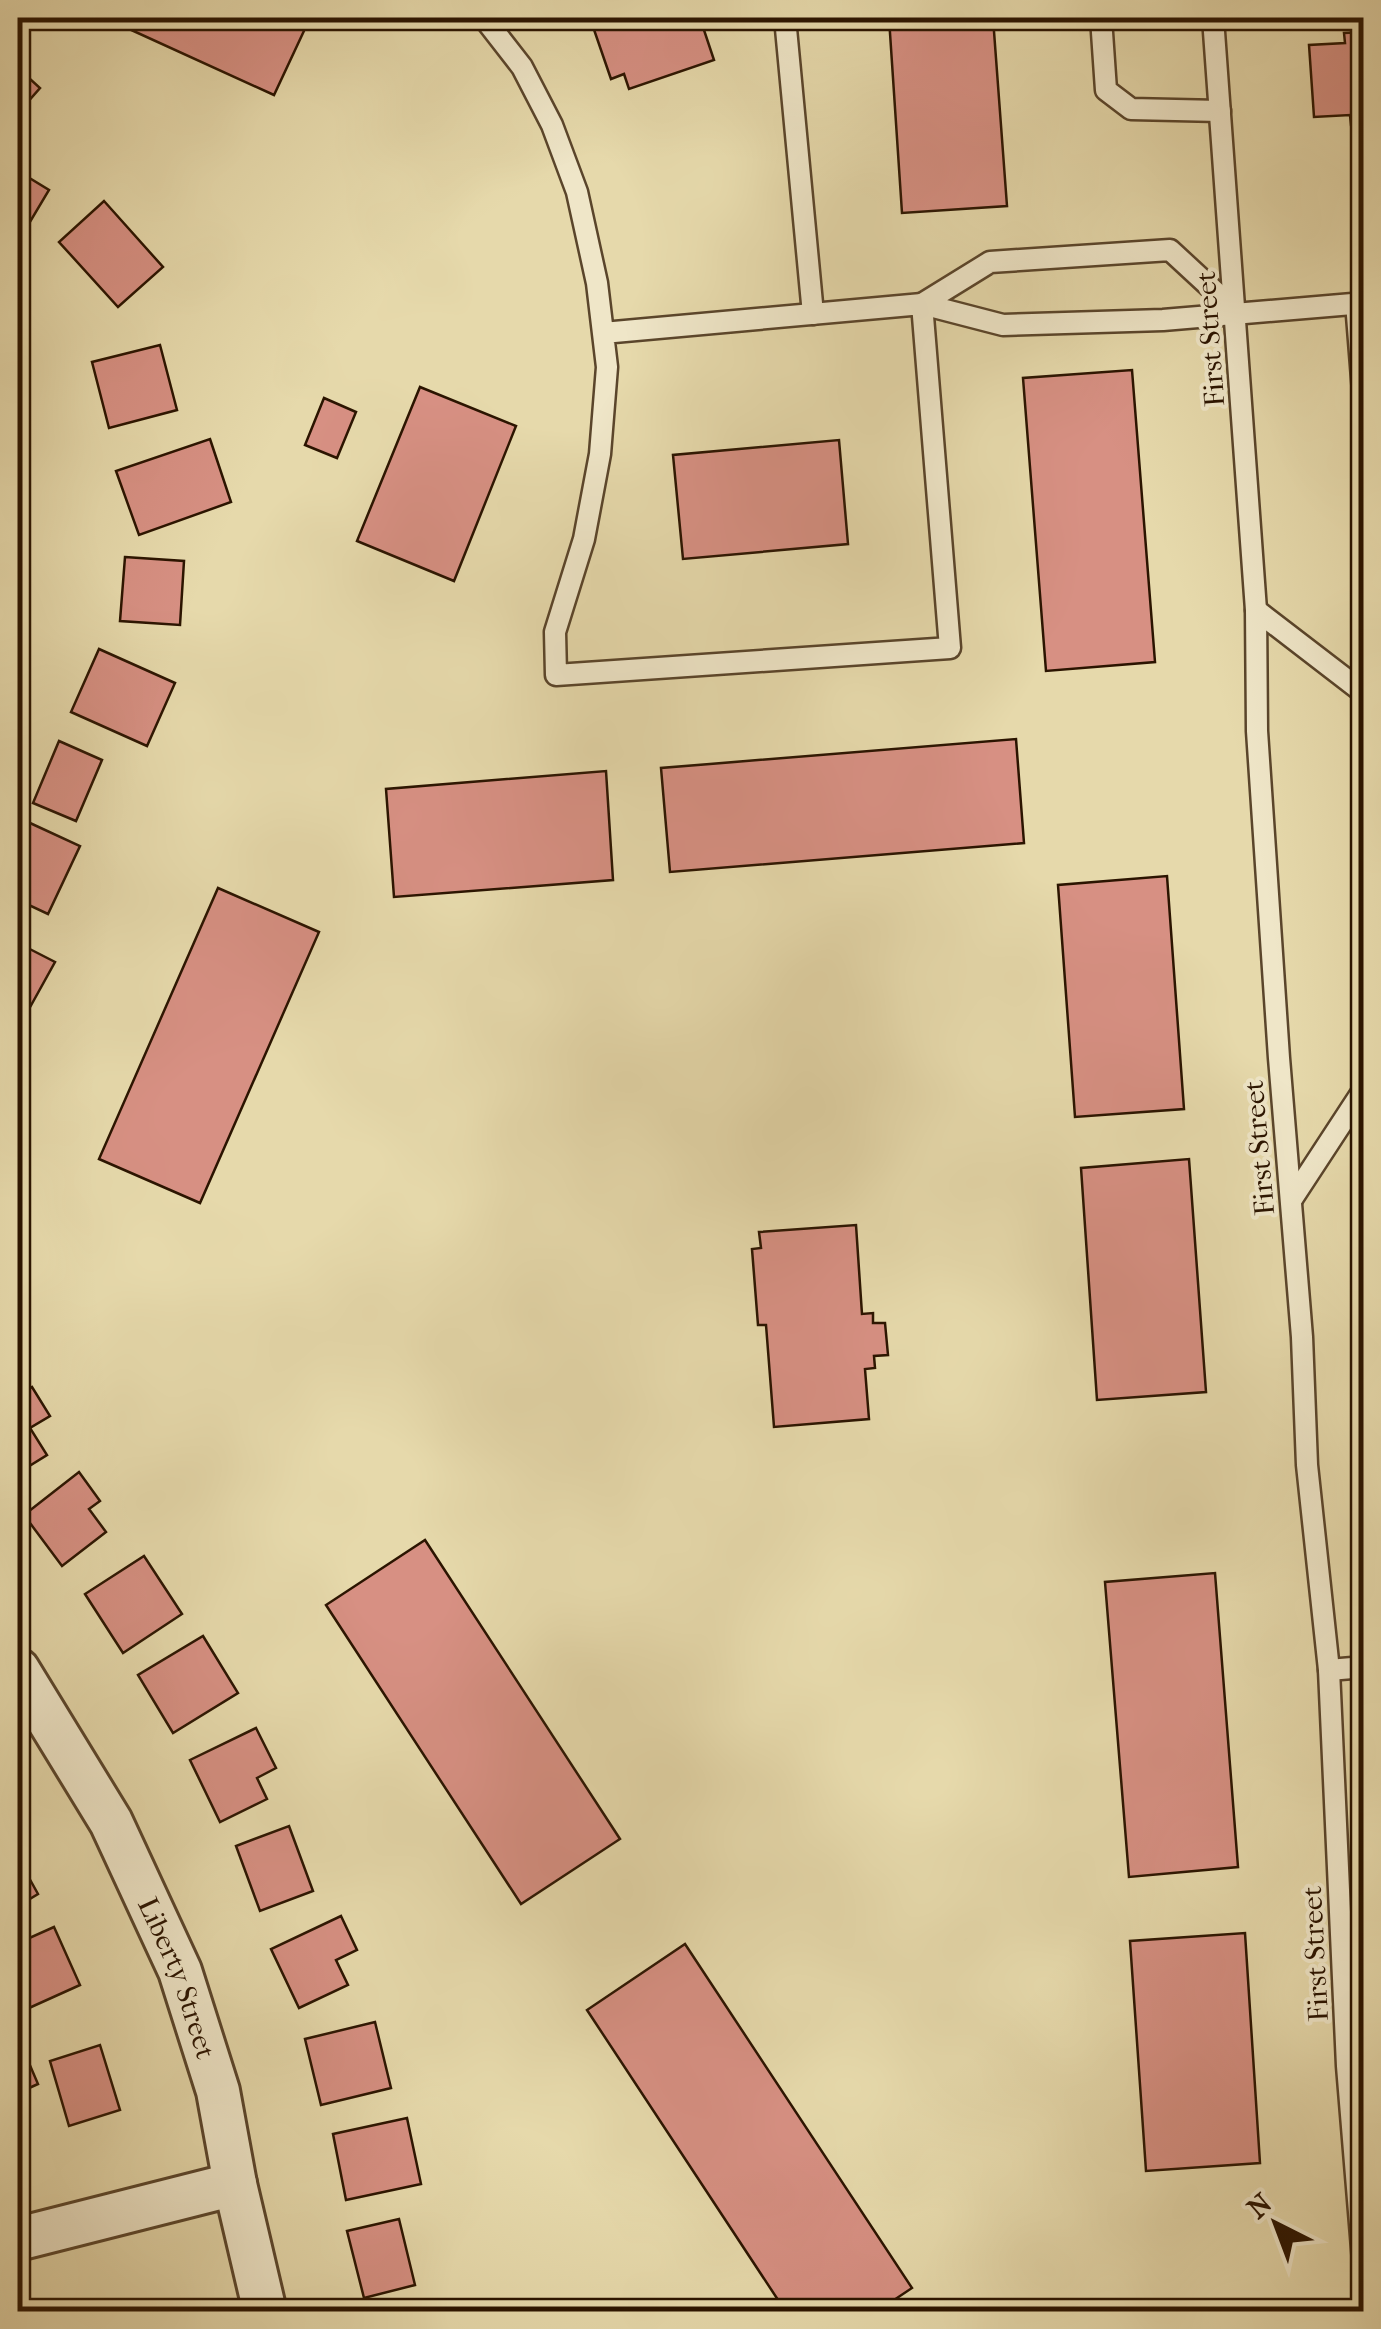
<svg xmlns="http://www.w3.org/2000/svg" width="1381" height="2329" font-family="'IM FELL French Canon',serif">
  <rect width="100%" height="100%" fill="#e6d9ab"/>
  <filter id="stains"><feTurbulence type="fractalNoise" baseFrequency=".002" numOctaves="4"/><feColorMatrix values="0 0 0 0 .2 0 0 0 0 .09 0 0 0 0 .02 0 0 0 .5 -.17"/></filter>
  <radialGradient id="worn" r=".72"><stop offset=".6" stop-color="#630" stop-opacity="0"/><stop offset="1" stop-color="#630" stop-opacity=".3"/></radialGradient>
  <g fill="#d79083" stroke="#2b1400" stroke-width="2.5">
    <path d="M105,18H310L274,95Z"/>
    <path d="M590,18H700L714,60L629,89L624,74L611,79Z"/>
    <path d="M889,18H993L1007,206L902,213Z"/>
    <path d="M1364,32V124L1351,125L1350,115L1314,117L1309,45L1345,43L1344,33Z"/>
    <path d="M18,68L40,88L18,113Z"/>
    <path d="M18,171L49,190L18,242Z"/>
    <path d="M104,201L163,267L118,307L59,242Z"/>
    <path d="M160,345L177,410L109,428L92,362Z"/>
    <path d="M1132,370L1155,662L1046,671L1023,378Z"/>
    <path d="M420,387L516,426L454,581L357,541Z"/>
    <path d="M324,398L356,412L337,458L305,445Z"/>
    <path d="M210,439L231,502L139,535L116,471Z"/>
    <path d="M839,440L848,544L683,559L673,455Z"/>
    <path d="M125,557L184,561L180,625L120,621Z"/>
    <path d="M99,649L175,683L147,746L71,712Z"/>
    <path d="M1016,739L1024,843L670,872L661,768Z"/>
    <path d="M59,741L102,760L76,821L33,803Z"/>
    <path d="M606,771L613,880L394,897L386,789Z"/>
    <path d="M30,823L80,846L48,914L18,900V852Z"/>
    <path d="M1167,876L1184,1109L1075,1117L1058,885Z"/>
    <path d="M218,888L319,932L200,1203L99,1159Z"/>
    <path d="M18,943L55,962L24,1018L18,1015Z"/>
    <path d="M1189,1159L1206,1392L1097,1400L1081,1168Z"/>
    <path d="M856,1225L862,1314L873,1313V1323H885L888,1355L874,1356L875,1368L865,1369L869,1419L774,1427L766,1325H758L752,1249L761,1248L759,1232Z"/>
    <path d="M32,1387L50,1416L30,1428L47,1455L18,1473V1396Z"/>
    <path d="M79,1472L100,1501L89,1509L106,1532L62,1566L24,1515Z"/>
    <path d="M425,1540L620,1839L521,1904L326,1605Z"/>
    <path d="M144,1556L182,1614L123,1653L85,1594Z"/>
    <path d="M1215,1573L1238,1867L1129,1877L1105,1582Z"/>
    <path d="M203,1636L238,1693L173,1733L138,1675Z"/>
    <path d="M256,1728L276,1768L257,1778L267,1799L220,1822L190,1760Z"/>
    <path d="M289,1826L313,1891L260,1911L236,1846Z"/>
    <path d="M18,1858L38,1894L18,1906Z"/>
    <path d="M341,1916L357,1950L336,1960L348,1985L299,2008L271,1949Z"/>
    <path d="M54,1927L80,1985L18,2013V1943Z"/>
    <path d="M1245,1933L1260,2163L1146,2171L1130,1941Z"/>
    <path d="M685,1944L912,2288L876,2312H786L587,2010Z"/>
    <path d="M375,2022L391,2088L321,2105L305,2039Z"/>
    <path d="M100,2045L120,2110L69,2126L50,2061Z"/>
    <path d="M23,2049L38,2084L18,2093V2051Z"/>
    <path d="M407,2118L421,2184L346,2200L333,2134Z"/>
    <path d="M399,2219L415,2285L364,2298L347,2231Z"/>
  </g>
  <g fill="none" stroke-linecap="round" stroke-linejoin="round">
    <g stroke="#5a452b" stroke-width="25">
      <g id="lane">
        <path d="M484,18L522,67L552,125L577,192L597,283L607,367L600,454L584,539L555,632L556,675L950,648L922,304L603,333"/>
        <path d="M785,18L813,314"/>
        <path d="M1101,18L1106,90L1131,109L1220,111"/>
        <path d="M1213,18L1256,610L1257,731L1279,1058L1302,1337L1307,1465L1329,1670L1347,2066L1364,2273"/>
        <path d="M1356,303L1364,404"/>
        <path d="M1236,311L1170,250L990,262L922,304L1003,325L1163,320L1364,303"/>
        <path d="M1256,610L1364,693"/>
        <path d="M1292,1199L1364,1089"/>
        <path d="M1329,1670L1364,1667"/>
      </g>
    </g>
    <g stroke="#5a452b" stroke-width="48">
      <g id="street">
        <path id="s1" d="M18,1670L111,1822L180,1971L218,2091L235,2184L265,2312"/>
        <path d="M18,2239L235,2184"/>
      </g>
    </g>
    <use href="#lane" stroke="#efe6c8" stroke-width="20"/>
    <use href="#street" stroke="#efe6c8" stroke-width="42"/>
  </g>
  <g text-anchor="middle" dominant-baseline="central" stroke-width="8" stroke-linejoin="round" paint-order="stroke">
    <g font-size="28" fill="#2b1400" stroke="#efe6c8">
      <text transform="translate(1210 339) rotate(-94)">First Street</text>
      <text transform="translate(1259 1148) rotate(-95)">First Street</text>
      <text transform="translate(1315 1954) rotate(-93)">First Street</text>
      <text stroke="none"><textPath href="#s1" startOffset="348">Liberty Street</textPath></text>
    </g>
  </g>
  <rect width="1381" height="2329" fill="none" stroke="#e6d9ab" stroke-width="60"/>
  <rect x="20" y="20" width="1341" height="2289" fill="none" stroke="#2b1400" stroke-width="5"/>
  <rect x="30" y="30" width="1321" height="2269" fill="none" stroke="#2b1400" stroke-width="2.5"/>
  <g transform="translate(1276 2224) rotate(318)" stroke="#efe6c8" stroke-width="8" paint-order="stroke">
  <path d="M0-8L18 38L0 25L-18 38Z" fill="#2b1400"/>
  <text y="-15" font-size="28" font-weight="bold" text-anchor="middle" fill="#2b1400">N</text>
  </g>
  <rect width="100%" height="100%" filter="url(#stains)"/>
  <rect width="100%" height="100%" fill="url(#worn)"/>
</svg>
